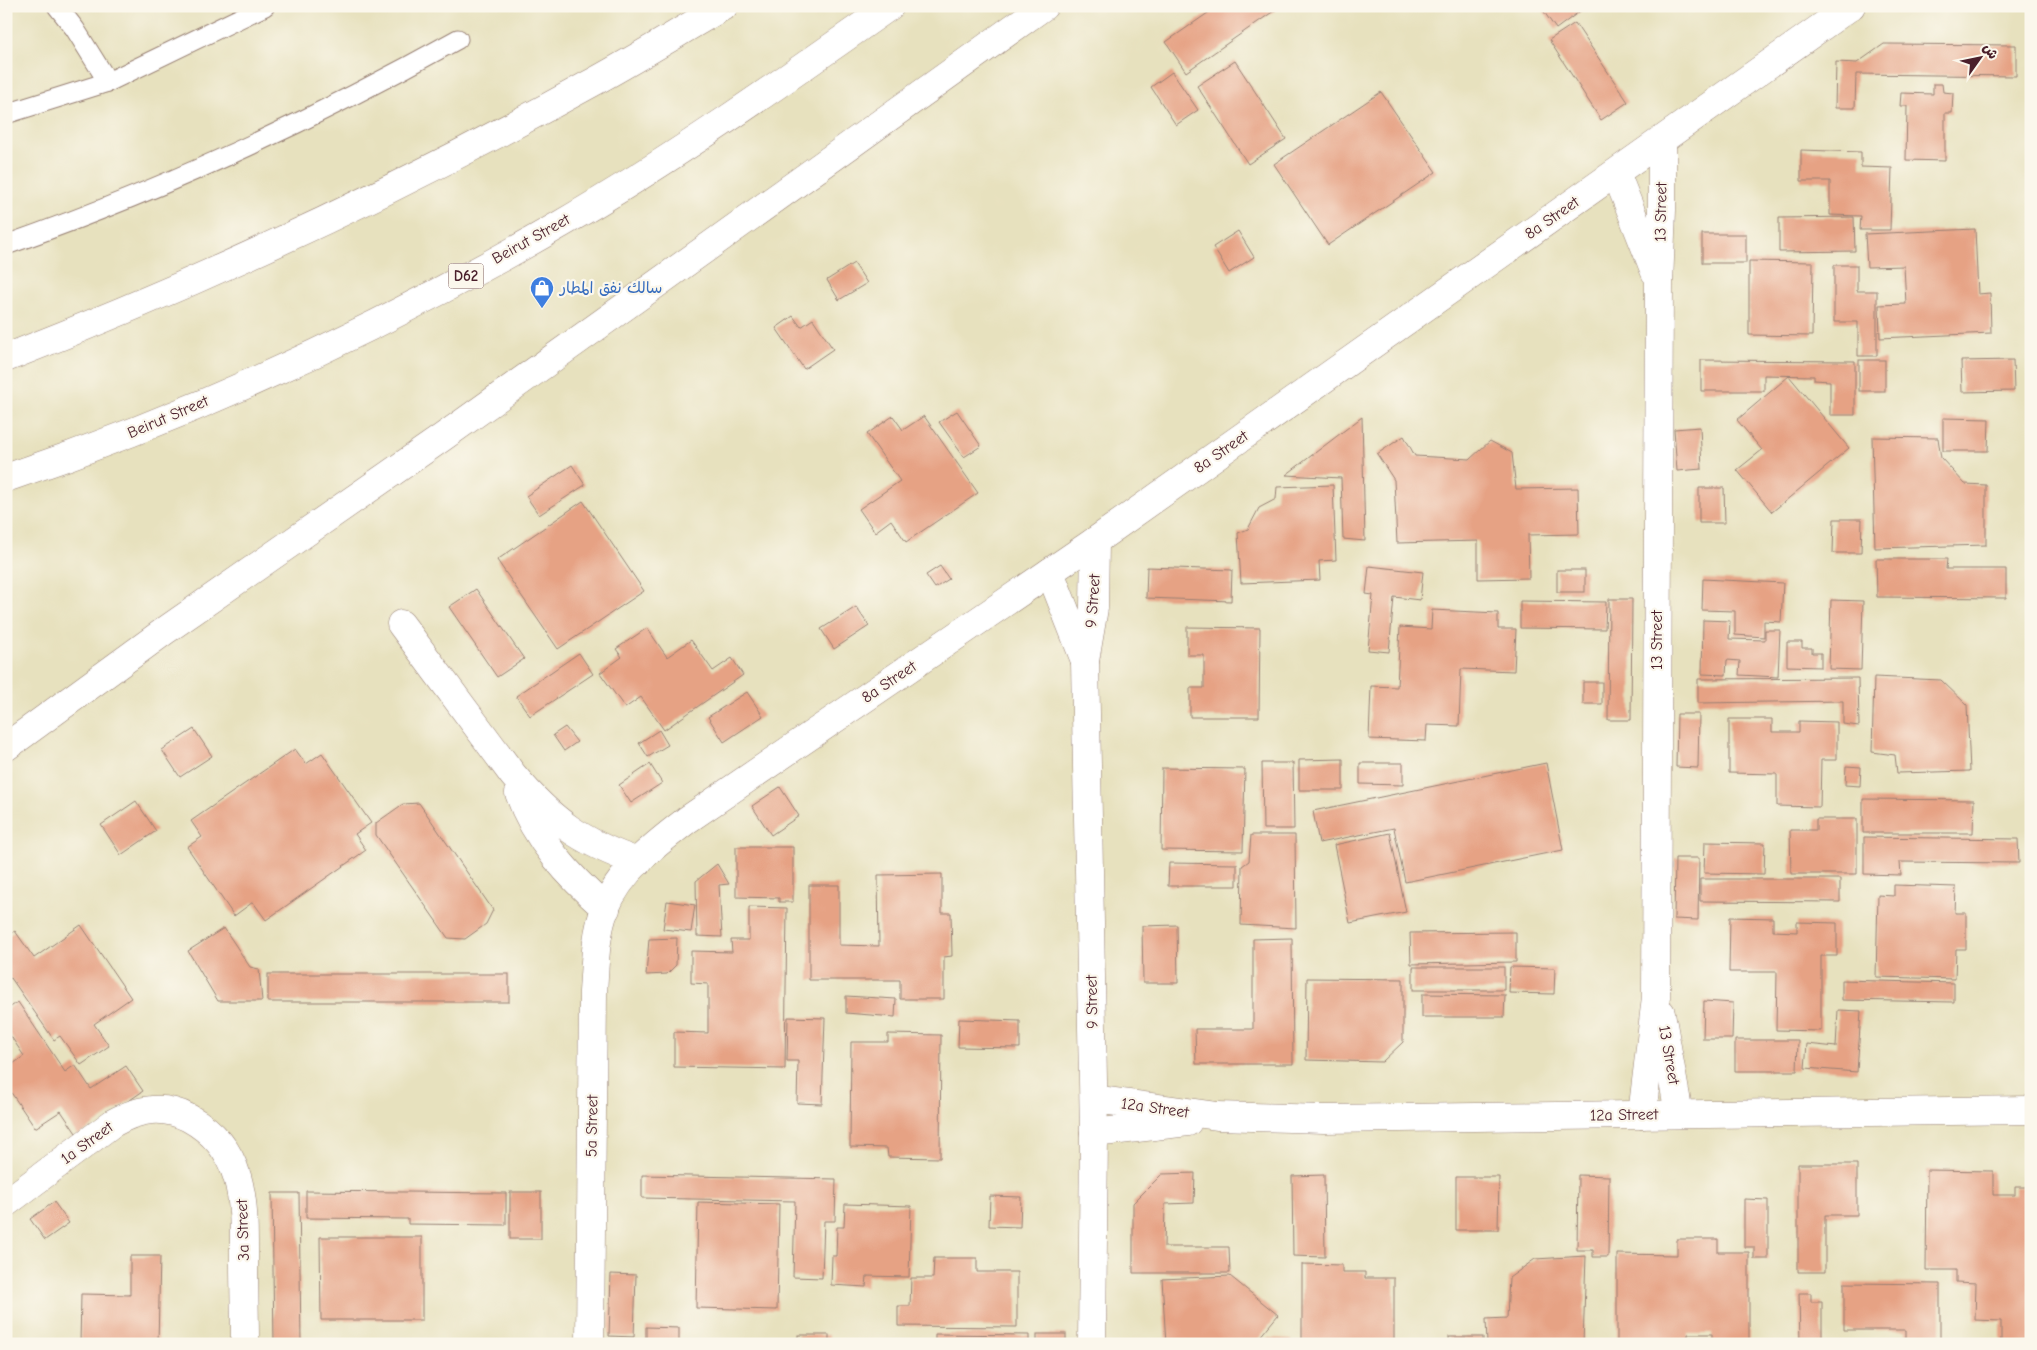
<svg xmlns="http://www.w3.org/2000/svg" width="2037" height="1350" font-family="'Comic Neue','Playpen Sans Arabic',sans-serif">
  <rect width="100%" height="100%" fill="#fbf7ec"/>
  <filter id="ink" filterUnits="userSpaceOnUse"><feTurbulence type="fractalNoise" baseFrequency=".02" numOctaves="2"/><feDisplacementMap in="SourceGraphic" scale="10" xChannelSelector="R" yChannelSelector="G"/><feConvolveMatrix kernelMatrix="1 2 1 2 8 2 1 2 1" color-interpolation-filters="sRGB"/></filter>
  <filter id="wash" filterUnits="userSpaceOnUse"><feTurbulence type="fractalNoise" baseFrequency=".0096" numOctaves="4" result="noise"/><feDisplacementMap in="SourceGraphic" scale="20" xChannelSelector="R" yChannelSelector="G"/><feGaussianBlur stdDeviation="1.12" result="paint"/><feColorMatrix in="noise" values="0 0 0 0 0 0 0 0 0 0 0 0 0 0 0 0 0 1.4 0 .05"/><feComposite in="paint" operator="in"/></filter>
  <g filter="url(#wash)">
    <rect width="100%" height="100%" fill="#e7e1be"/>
    <g id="blocks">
      <g fill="#e6a284">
        <path d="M1218,6H1281L1186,72L1166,42Z"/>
        <path d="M1540,6H1587L1556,29Z"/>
        <path d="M1575,23L1628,102L1601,120L1549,40Z"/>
        <path d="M1884,44L2016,45V76L1856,74L1855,108H1835L1836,62L1857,63Z"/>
        <path d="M1235,61L1286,139L1248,164L1197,86Z"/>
        <path d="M1172,72L1198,110L1176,125L1151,87Z"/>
        <path d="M1933,84H1942L1943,92L1953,93L1952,113H1945V161L1906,160L1907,106H1900L1901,93L1933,94Z"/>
        <path d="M1381,92L1436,172L1328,245L1274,164Z"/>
        <path d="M1801,150L1861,152V167L1892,168L1890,230H1860L1861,216L1830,215V181H1801Z"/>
        <path d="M1854,217L1855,251L1779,252V218Z"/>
        <path d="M1975,229L1978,294L1990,293L1991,333L1880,338L1879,305L1906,304L1904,266L1867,267L1865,234Z"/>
        <path d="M1238,231L1254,257L1229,273L1213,247Z"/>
        <rect x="1702" y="234" width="44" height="29"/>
        <path d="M1749,261L1813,262L1812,336L1749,335Z"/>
        <path d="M854,263L867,283L839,300L827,280Z"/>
        <path d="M1834,265H1857V291H1877V356H1858V322H1834Z"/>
        <path d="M793,316L801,327L813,319L833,349L804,369L776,328Z"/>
        <path d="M1701,360L1855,361V415H1830V381L1814,380V376L1764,375V391H1701Z"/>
        <rect x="1859" y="360" width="26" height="31"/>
        <path d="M2013,360L2014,391L1962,392L1961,361Z"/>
        <path d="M1789,376L1849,448L1772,512L1737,470L1762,450L1737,420Z"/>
        <path d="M957,411L981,446L964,457L939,422Z"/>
        <path d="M893,416L903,430L924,416L978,493L906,542L891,520L875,532L859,509L900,481L867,434Z"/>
        <path d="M1362,417L1365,541L1343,539L1341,478L1286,475Z"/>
        <path d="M1943,418L1989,419L1988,451H1943Z"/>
        <path d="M1700,427L1702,469L1677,471L1674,429Z"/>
        <path d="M1404,436L1415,456L1470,459L1490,441L1512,453L1516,489L1578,488L1579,534L1528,535L1529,578L1478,579V541L1397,543L1394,480L1377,454Z"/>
        <path d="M1872,437L1938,438L1941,458L1965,484L1986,485V545L1875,548Z"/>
        <path d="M572,465L585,485L539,515L526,496Z"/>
        <path d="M1333,485L1336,560L1319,561L1320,580L1241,583L1238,533L1248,529L1259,508L1276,499L1277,487Z"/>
        <path d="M1699,488H1724L1725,523H1699Z"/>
        <path d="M583,501L644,591L558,649L497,560Z"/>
        <path d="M1834,519H1862L1861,553H1833Z"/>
        <path d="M1876,559H1947L1946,569H2006V598L1877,597Z"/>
        <path d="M940,566L949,579L935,588L926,575Z"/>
        <path d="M1369,566L1423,572L1420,600L1394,597L1389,652L1368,650L1373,595L1366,594Z"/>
        <path d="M1147,567L1232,570L1231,601L1146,598Z"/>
        <rect x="1557" y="570" width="28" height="22"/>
        <path d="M1703,579L1783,583L1781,622L1764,621V637L1735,635V611L1702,610Z"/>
        <path d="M476,589L524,659L497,677L449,607Z"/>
        <path d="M1609,599H1632L1631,720H1608Z"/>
        <path d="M1831,600L1863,601L1861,670L1829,669Z"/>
        <path d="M1520,601L1606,602L1605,629L1520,628Z"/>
        <path d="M856,607L869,626L834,649L821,629Z"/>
        <path d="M1432,610L1498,613V629H1516L1514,671L1461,669L1459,726L1427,725L1426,741L1369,739L1371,686L1397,687L1400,627L1431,629Z"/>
        <path d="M1703,620L1730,621L1729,639L1765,640V630H1780L1778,677L1739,675L1740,661L1727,660L1726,675L1702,674Z"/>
        <path d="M1187,627L1260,628L1259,717H1190V688H1204V655H1187Z"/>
        <path d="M647,628L667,657L691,640L713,671L732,658L743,675L664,730L641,697L625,708L600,673L622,657L616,649Z"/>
        <path d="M1787,642H1802V648H1812V653H1821V667L1787,666Z"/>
        <path d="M579,653L593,674L530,716L516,696Z"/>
        <path d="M1874,677L1941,680L1967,705L1970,771L1897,773L1895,755L1872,752Z"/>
        <path d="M1858,678L1859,726L1843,724V701L1698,703V679Z"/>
        <rect x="1583" y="682" width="19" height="22"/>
        <path d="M747,692L763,716L724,742L708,717Z"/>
        <path d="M1677,714H1699L1698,768L1676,767Z"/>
        <path d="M1729,719H1772V732H1799V721L1837,722V760H1821L1820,807L1777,806V774L1729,773Z"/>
        <path d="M565,727L577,742L564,751L553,735Z"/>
        <path d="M194,729L212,756L180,777L162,750Z"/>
        <path d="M659,730L668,745L648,757L639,743Z"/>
        <path d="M295,749L306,764L322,753L371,823L355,834L366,850L266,920L253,902L234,916L187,847L202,837L191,821Z"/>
        <path d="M1343,759V790H1299V760Z"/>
        <path d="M1262,763H1293L1294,829H1263Z"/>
        <path d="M1360,763H1403V785L1360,784Z"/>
        <path d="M1546,763L1563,850L1405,882L1394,828L1319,843L1313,811Z"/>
        <path d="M650,764L662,783L631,803L619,785Z"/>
        <path d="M1846,766L1861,767L1860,786L1845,785Z"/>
        <path d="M1162,768L1245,769L1243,851L1161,850Z"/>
        <path d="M780,787L799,816L771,835L752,806Z"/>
        <path d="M1863,799L1974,800L1973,833H1863Z"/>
        <path d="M136,801L156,831L121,855L101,825Z"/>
        <path d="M419,803L493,910L486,924L465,939L448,938L376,835V823L403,804Z"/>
        <path d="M1816,819H1857V874H1791L1790,830H1816Z"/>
        <path d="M1390,833L1406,912L1350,923L1334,845Z"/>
        <path d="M1251,835H1295L1296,928L1241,925L1242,866L1249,861Z"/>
        <path d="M1864,837L2018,839L2019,863L1900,862L1901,875L1864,874Z"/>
        <path d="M1705,842L1765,843L1764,874L1704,873Z"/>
        <path d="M736,847H793V902H779V898L736,897Z"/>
        <path d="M1675,858H1699L1698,920L1674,919Z"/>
        <path d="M1169,863L1237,864V886H1168Z"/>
        <path d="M717,864L729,884L719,885L722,937L697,936L696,881Z"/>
        <path d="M942,874V913H951L952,956L944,957V999H900V980H809V885H839V945L879,946L878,875Z"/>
        <path d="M1700,879H1840V902L1700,901Z"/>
        <path d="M1894,885L1956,887L1955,913H1966V949H1956L1955,979L1876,977L1878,895L1894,896Z"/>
        <path d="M667,901L695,905L691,932L663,929Z"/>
        <path d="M749,907L787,908L785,1069L674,1067V1032L708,1033V984L691,983V951L732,952L731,940H749Z"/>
        <path d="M1730,917L1773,918V931L1797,932V922L1837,923V956H1821V1031L1776,1030L1777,972H1729Z"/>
        <path d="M81,925L131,998L94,1024L109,1046L81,1065L60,1036L54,1040L11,978L6,981V937L15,931L34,958Z"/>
        <path d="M1177,925L1178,983H1143L1142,926Z"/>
        <path d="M224,928L250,967L259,969L262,1001H218L188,951Z"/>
        <path d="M1516,932V962L1411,964L1410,933Z"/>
        <path d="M677,938L676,965L667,974L646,975L649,939Z"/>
        <path d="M1292,938L1293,1064H1196L1195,1029H1253V939Z"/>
        <rect x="1413" y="967" width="91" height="23"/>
        <path d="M1510,967L1555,968L1554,994L1509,993Z"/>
        <rect x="268" y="974" width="241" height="28"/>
        <path d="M1307,978L1403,979V1042L1382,1062L1306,1060Z"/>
        <path d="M1842,980L1954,983V1002L1842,1000Z"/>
        <path d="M1422,994L1505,995L1504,1017H1422Z"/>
        <path d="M846,996L896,999L895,1017L846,1013Z"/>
        <path d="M1704,1001L1733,1003L1732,1039H1703Z"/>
        <path d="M18,1002L65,1072L75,1065L91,1089L126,1066L143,1091L78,1136L61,1111L35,1128L6,1085V1069L24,1056L6,1029V1010Z"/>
        <path d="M1838,1010L1861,1011L1857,1072L1805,1068L1807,1044L1836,1047Z"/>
        <path d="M788,1017L825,1018L822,1104L797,1103L798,1061H787Z"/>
        <path d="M959,1019L1020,1021V1048L958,1047Z"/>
        <path d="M888,1034L941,1035L940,1158L888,1157L887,1148L850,1147L851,1042H888Z"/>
        <path d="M1735,1040H1798L1797,1071H1735Z"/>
        <path d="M1798,1164H1857V1215H1825V1272H1798Z"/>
        <path d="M1927,1170L1993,1171V1195H2015V1187H2031V1344H2001V1321L1975,1320L1976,1283L1956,1282V1270H1926Z"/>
        <path d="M1195,1173L1194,1203L1165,1204L1164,1247H1229L1230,1273H1133V1203L1162,1174Z"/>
        <path d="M642,1175L836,1179L835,1221H824L822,1278L793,1277L795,1201L642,1198Z"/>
        <path d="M1324,1175L1325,1257L1293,1256L1292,1176Z"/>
        <path d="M1578,1175L1609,1176L1608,1257H1593V1250H1577Z"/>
        <path d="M1456,1177H1499L1498,1230H1456Z"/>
        <path d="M306,1191L506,1193V1225L408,1224V1219L306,1218Z"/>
        <rect x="510" y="1192" width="31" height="47"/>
        <path d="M272,1193H299L301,1344H274Z"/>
        <path d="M990,1196L1021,1197L1020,1227L989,1226Z"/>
        <path d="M1744,1199L1768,1200V1259H1754V1247H1744Z"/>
        <path d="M54,1202L69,1223L45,1240L30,1219Z"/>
        <path d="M698,1202L779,1204L777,1310L696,1308Z"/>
        <path d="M845,1204L911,1206L909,1277L867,1276L866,1287L831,1285L832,1256H836L837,1227H844Z"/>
        <path d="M320,1237H422V1320H321Z"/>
        <path d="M1677,1239H1718V1252H1749V1344H1712V1334H1688V1344H1617V1254L1677,1255Z"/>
        <path d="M130,1256H160L158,1344H80L81,1294L130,1295Z"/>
        <path d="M1586,1256L1583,1344H1487L1486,1319L1507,1318L1509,1278L1535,1259Z"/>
        <path d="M934,1258H977V1272H1017V1327L898,1326V1306H910L911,1278H933Z"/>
        <path d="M1302,1264L1342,1265V1272H1365V1278H1394V1344H1302Z"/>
        <path d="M611,1274L636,1275L634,1337L609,1336Z"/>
        <path d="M1230,1276L1278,1315L1254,1344H1166L1162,1279Z"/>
        <path d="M1844,1283L1940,1284V1344H1905V1330H1844Z"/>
        <path d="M1799,1293H1811V1302H1822V1344H1800Z"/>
        <path d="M646,1327L679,1328V1344H646Z"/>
        <path d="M935,1334L1029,1335V1344H935Z"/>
        <rect x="1037" y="1334" width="29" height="10"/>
        <rect x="798" y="1335" width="31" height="9"/>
        <rect x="1449" y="1337" width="34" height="7"/>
        <path d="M1267,1338L1292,1339V1344H1267Z"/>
      </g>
    </g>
  </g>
  <g filter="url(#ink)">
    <use href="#blocks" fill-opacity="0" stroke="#988074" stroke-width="1"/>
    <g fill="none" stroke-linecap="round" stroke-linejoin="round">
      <g stroke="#988074" stroke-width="21">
        <g id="service">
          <path d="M57,6L75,29L108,82"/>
          <path d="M6,114L108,82L265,6"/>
          <path d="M6,245C163,190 313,120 458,39"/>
        </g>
      </g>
      <g stroke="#988074" stroke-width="29">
        <g id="minor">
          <path d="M1616,173L1655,272"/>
          <path d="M1050,572L1085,661"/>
          <path d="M401,624L513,775C552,821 581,842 638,862"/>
          <path d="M519,793C535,840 570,877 606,909"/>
          <path d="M1661,1013L1679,1114"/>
          <path d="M1094,1099L1217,1116L1324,1119L2031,1110"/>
          <path d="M1642,1115L1656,997L1659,283L1662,210V141"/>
          <path d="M1094,1133L1188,1122"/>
          <path d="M6,1203L113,1123C138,1109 163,1104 189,1118C246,1149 244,1204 244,1259C244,1287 245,1316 245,1344"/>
          <path d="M590,1344L593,992C595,965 595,935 605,909C620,871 656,844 687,820L1095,541L1851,6"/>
          <path d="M1092,1344L1094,1133L1085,661L1094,608L1095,541"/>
        </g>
      </g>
      <g stroke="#988074" stroke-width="29">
        <path id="secondary" d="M6,747L166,630L443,437L1044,6"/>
      </g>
      <g stroke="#988074" stroke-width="29">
        <g id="primary">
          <path d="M6,358C206,280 400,189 588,85C634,60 679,32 724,6"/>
          <path d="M6,478C199,413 385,326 561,224C675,158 782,82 890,6"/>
        </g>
      </g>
      <use href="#service" stroke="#fff" stroke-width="19"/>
      <use href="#minor" stroke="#fff" stroke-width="28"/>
      <use href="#secondary" stroke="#fff" stroke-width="28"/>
      <use href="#primary" stroke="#fff" stroke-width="28"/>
    </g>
  </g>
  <defs>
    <g id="shop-pin" transform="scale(1.25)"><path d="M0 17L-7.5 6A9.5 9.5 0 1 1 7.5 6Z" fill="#3f7fe0" stroke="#fbf7ec"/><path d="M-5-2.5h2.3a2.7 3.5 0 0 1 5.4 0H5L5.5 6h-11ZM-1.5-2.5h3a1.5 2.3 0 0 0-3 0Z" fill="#fff"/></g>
  </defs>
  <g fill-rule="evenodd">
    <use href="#shop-pin" x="542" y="288"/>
  </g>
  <g text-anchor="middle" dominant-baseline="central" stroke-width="4.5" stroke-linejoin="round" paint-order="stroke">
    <rect fill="#fbf7ec" stroke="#7f6065" stroke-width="1" x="448.5" y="263.5" width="35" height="25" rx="4"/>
    <g font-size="15" font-weight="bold" fill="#4a1f2b">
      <text x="466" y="276">D62</text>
    </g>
    <g font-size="16" fill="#4a1f2b" stroke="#fbf7ec">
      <text transform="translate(1661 212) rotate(-89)">13 Street</text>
      <text transform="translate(1552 218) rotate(-35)">8a Street</text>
      <text transform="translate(531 239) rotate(-29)">Beirut Street</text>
      <text transform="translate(168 417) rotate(-23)">Beirut Street</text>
      <text transform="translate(1221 452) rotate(-35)">8a Street</text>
      <text transform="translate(1093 601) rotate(-86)">9 Street</text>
      <text transform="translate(1657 640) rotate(-90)">13 Street</text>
      <text transform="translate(889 682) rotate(-34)">8a Street</text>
      <text transform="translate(1092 1002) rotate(-91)">9 Street</text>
      <text transform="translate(1669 1055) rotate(80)">13 Street</text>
      <text transform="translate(1155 1108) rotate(8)">12a Street</text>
      <text transform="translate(1624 1115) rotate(-1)">12a Street</text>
      <text transform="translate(592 1126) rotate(-89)">5a Street</text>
      <text transform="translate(87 1143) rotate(-36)">1a Street</text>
      <text transform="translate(243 1230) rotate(-92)">3a Street</text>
    </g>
    <g font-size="16" fill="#366cbe" stroke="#fbf7ec" text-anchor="start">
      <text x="560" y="288">سالك نفق المطار</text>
    </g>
  </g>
  <rect width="2037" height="1350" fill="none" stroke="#fbf7ec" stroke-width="25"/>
  <g transform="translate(1980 58) rotate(57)" stroke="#fbf7ec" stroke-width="4" paint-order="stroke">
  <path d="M0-4L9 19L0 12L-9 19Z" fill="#4a1f2b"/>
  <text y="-8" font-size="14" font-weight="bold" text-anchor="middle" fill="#4a1f2b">ش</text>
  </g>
</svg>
